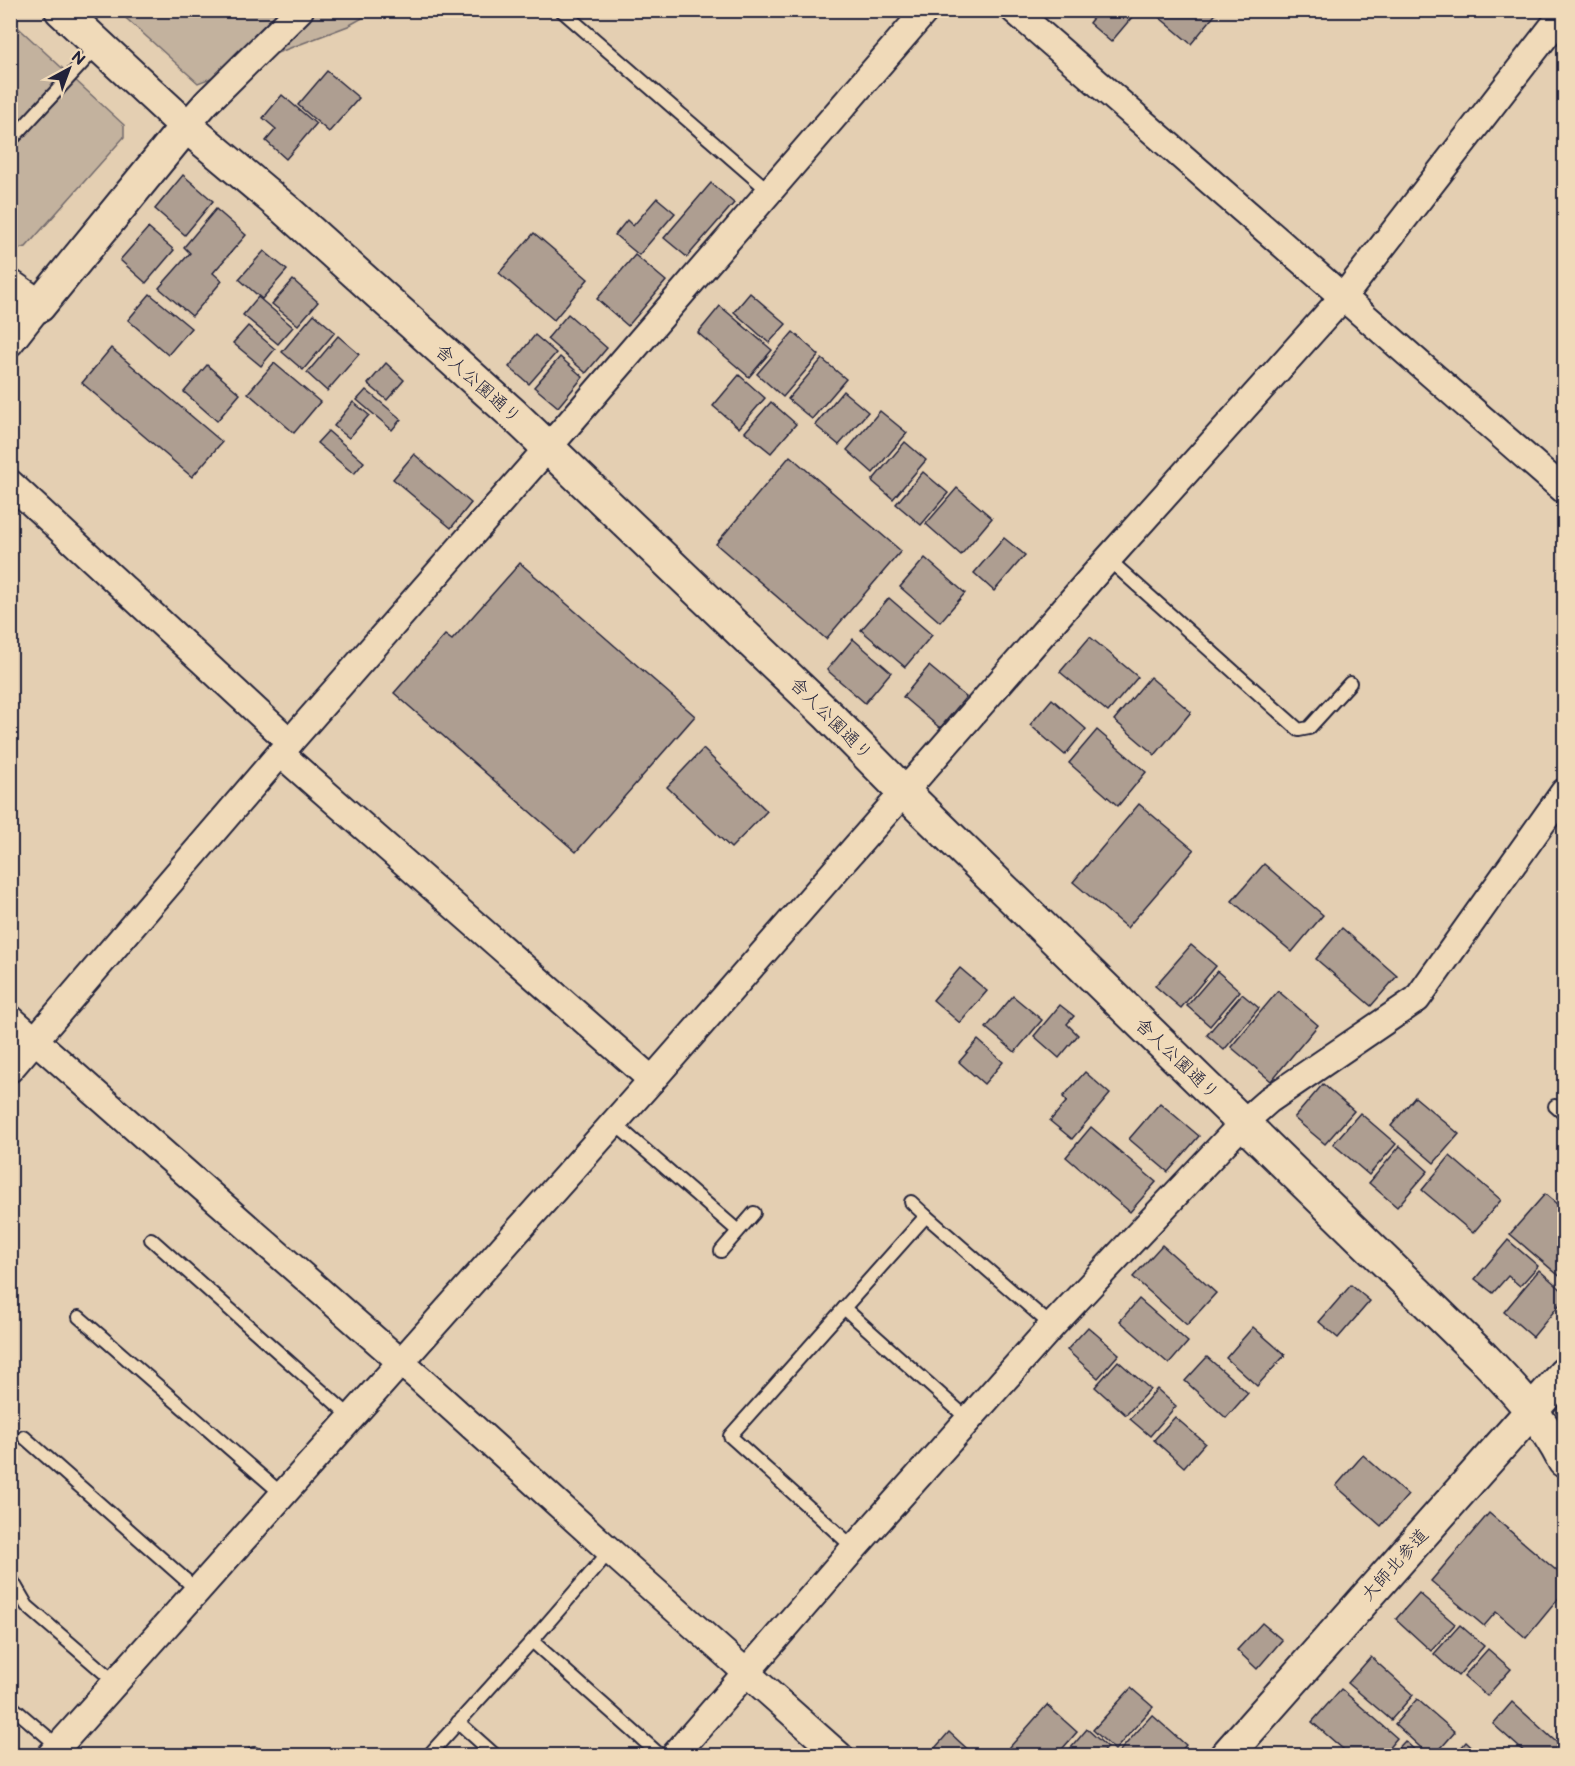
<svg xmlns="http://www.w3.org/2000/svg" width="1575" height="1766" font-family="'Balsamiq Sans','Klee One',sans-serif">
  <rect width="100%" height="100%" fill="#e4cfb2"/>
  <filter id="ink" filterUnits="userSpaceOnUse"><feTurbulence type="fractalNoise" baseFrequency=".0167" numOctaves="2"/><feDisplacementMap in="SourceGraphic" scale="12" xChannelSelector="R" yChannelSelector="G"/><feConvolveMatrix kernelMatrix="1 2 1 2 8 2 1 2 1" color-interpolation-filters="sRGB"/></filter>
  <g filter="url(#ink)">
    <g fill="#c3b29e" stroke="#726a6c" stroke-width="1.5">
      <path d="M118,11H375L348,26L198,83Z"/>
      <path d="M10,20L124,125V137L26,247L11,251Z"/>
    </g>
    <g fill="#ae9e91" stroke="#22223b" stroke-width="1.5">
      <path d="M1099,10H1138L1111,42L1089,23Z"/>
      <path d="M1155,10H1219L1191,44L1153,12Z"/>
      <path d="M327,71L359,98L329,132L298,105Z"/>
      <path d="M282,95L316,124L286,159L266,141L276,129L263,118Z"/>
      <path d="M183,175L213,201L185,235L155,209Z"/>
      <path d="M711,183L734,203L687,257L664,238Z"/>
      <path d="M657,198L675,213L639,255L615,235L627,220L633,226Z"/>
      <path d="M216,209L246,235L213,273L222,281L192,316L159,288L190,253L184,247Z"/>
      <path d="M148,228L174,250L146,283L120,260Z"/>
      <path d="M534,233L588,279L554,320L499,273Z"/>
      <path d="M264,251L287,270L262,299L239,279Z"/>
      <path d="M635,255L666,281L628,326L597,299Z"/>
      <path d="M293,280L318,302L298,325L272,304Z"/>
      <path d="M750,293L786,324L769,343L734,312Z"/>
      <path d="M150,294L191,328L168,355L128,320Z"/>
      <path d="M258,297L293,327L278,344L243,315Z"/>
      <path d="M720,306L772,350L749,377L698,333Z"/>
      <path d="M314,314L335,332L303,370L282,352Z"/>
      <path d="M568,314L607,348L586,373L547,339Z"/>
      <path d="M248,326L275,349L261,366L233,343Z"/>
      <path d="M793,332L819,355L783,397L757,374Z"/>
      <path d="M535,335L556,353L529,384L509,367Z"/>
      <path d="M338,336L359,354L327,391L307,373Z"/>
      <path d="M111,348L222,442L192,477L82,383Z"/>
      <path d="M560,357L583,377L558,407L534,387Z"/>
      <path d="M822,359L846,379L812,419L788,399Z"/>
      <path d="M274,363L320,402L294,433L248,393Z"/>
      <path d="M386,363L404,380L387,400L368,384Z"/>
      <path d="M207,365L240,394L217,421L184,392Z"/>
      <path d="M739,375L765,398L739,428L713,406Z"/>
      <path d="M366,390L401,419L392,430L357,400Z"/>
      <path d="M843,391L868,412L839,445L815,425Z"/>
      <path d="M353,402L369,415L349,438L334,426Z"/>
      <path d="M771,402L796,424L771,453L745,432Z"/>
      <path d="M880,411L907,433L873,473L847,450Z"/>
      <path d="M328,431L364,462L354,474L317,443Z"/>
      <path d="M905,442L926,460L893,499L872,481Z"/>
      <path d="M414,454L471,503L451,528L393,479Z"/>
      <path d="M790,456L901,551L826,639L716,544Z"/>
      <path d="M923,472L948,493L921,525L896,504Z"/>
      <path d="M957,488L992,518L961,555L926,524Z"/>
      <path d="M1004,538L1025,555L994,591L974,573Z"/>
      <path d="M925,558L965,593L940,622L900,587Z"/>
      <path d="M520,563L695,716L576,852L394,693L445,635L452,640Z"/>
      <path d="M889,598L932,635L905,667L861,630Z"/>
      <path d="M1090,637L1138,677L1108,712L1060,672Z"/>
      <path d="M853,639L891,672L865,703L827,670Z"/>
      <path d="M929,666L966,697L940,728L903,697Z"/>
      <path d="M1150,677L1191,712L1155,755L1114,720Z"/>
      <path d="M1052,699L1086,729L1065,755L1030,725Z"/>
      <path d="M1097,730L1146,772L1118,806L1069,763Z"/>
      <path d="M703,749L767,811L731,848L667,787Z"/>
      <path d="M1139,804L1194,850L1127,928L1073,882Z"/>
      <path d="M1264,864L1323,915L1292,952L1232,901Z"/>
      <path d="M1342,928L1397,976L1371,1006L1316,959Z"/>
      <path d="M1191,945L1216,966L1181,1008L1155,986Z"/>
      <path d="M960,968L987,991L960,1023L933,1000Z"/>
      <path d="M1217,971L1240,991L1210,1026L1187,1006Z"/>
      <path d="M1278,991L1318,1025L1271,1081L1231,1047Z"/>
      <path d="M1242,994L1259,1008L1224,1050L1207,1035Z"/>
      <path d="M1013,996L1042,1020L1015,1052L986,1028Z"/>
      <path d="M1060,1005L1074,1016L1067,1024L1078,1035L1059,1058L1034,1036Z"/>
      <path d="M978,1040L1003,1062L984,1084L959,1062Z"/>
      <path d="M1085,1072L1110,1094L1072,1139L1050,1121L1067,1101L1063,1097Z"/>
      <path d="M1323,1084L1354,1111L1325,1144L1294,1118Z"/>
      <path d="M1415,1097L1459,1134L1434,1163L1391,1126Z"/>
      <path d="M1160,1103L1199,1136L1168,1172L1129,1139Z"/>
      <path d="M1360,1113L1396,1144L1369,1175L1333,1144Z"/>
      <path d="M1091,1127L1156,1182L1130,1212L1066,1157Z"/>
      <path d="M1400,1146L1428,1171L1397,1207L1369,1183Z"/>
      <path d="M1450,1156L1501,1200L1473,1233L1422,1190Z"/>
      <path d="M1545,1194L1564,1210V1280L1510,1234Z"/>
      <path d="M1508,1240L1538,1266L1520,1286L1508,1276L1493,1293L1475,1279Z"/>
      <path d="M1162,1245L1216,1293L1187,1325L1133,1277Z"/>
      <path d="M1539,1270L1564,1292V1299L1533,1337L1504,1312Z"/>
      <path d="M1351,1285L1370,1301L1338,1338L1319,1322Z"/>
      <path d="M1139,1299L1188,1342L1169,1364L1120,1321Z"/>
      <path d="M1088,1327L1119,1354L1098,1378L1067,1350Z"/>
      <path d="M1253,1327L1285,1355L1257,1386L1226,1358Z"/>
      <path d="M1207,1357L1248,1393L1226,1418L1185,1381Z"/>
      <path d="M1118,1361L1150,1389L1126,1415L1095,1387Z"/>
      <path d="M1157,1389L1176,1406L1150,1436L1130,1419Z"/>
      <path d="M1175,1417L1205,1443L1184,1467L1154,1440Z"/>
      <path d="M1363,1455L1408,1495L1381,1526L1336,1486Z"/>
      <path d="M1489,1513L1564,1577V1592L1526,1638L1496,1612L1484,1626L1431,1581Z"/>
      <path d="M1419,1593L1455,1624L1431,1651L1396,1619Z"/>
      <path d="M1262,1623L1282,1640L1257,1669L1237,1650Z"/>
      <path d="M1460,1625L1484,1646L1458,1676L1434,1654Z"/>
      <path d="M1488,1649L1511,1669L1487,1696L1464,1676Z"/>
      <path d="M1371,1657L1413,1695L1391,1720L1348,1683Z"/>
      <path d="M1131,1688L1153,1707L1115,1750L1093,1730Z"/>
      <path d="M1341,1689L1397,1738L1382,1756H1351L1312,1722Z"/>
      <path d="M1417,1699L1455,1732L1434,1756H1430L1395,1724Z"/>
      <path d="M1512,1702L1564,1749L1559,1756H1529L1493,1724Z"/>
      <path d="M1047,1705L1077,1732L1056,1756H1002Z"/>
      <path d="M1152,1715L1186,1745L1177,1756H1119L1117,1754Z"/>
      <path d="M1087,1729L1107,1747L1099,1756H1064Z"/>
      <path d="M949,1732L975,1756H928Z"/>
      <path d="M1405,1741L1421,1756H1391Z"/>
      <path d="M1466,1742L1481,1756H1454Z"/>
    </g>
    <g fill="none" stroke-linecap="round" stroke-linejoin="round">
      <g stroke="#22223b" stroke-width="16">
        <g id="service">
          <path d="M561,10L769,191"/>
          <path d="M10,132L15,136L99,45"/>
          <path d="M1108,559L1299,730L1309,728L1350,683"/>
          <path d="M1555,1106L1564,1114"/>
          <path d="M614,1123L738,1231"/>
          <path d="M911,1202L926,1216"/>
          <path d="M151,1239L351,1417"/>
          <path d="M721,1251L754,1213"/>
          <path d="M844,1308L969,1420"/>
          <path d="M79,1317L283,1495"/>
          <path d="M24,1437L197,1590"/>
          <path d="M854,1548L730,1436L926,1216L1052,1326"/>
          <path d="M10,1577L27,1606L116,1683"/>
          <path d="M532,1641L661,1756"/>
          <path d="M10,1705L58,1746"/>
          <path d="M458,1722L496,1756"/>
          <path d="M254,1754L256,1756"/>
          <path d="M428,1756L532,1641L610,1551"/>
        </g>
      </g>
      <g stroke="#22223b" stroke-width="30">
        <g id="minor">
          <path d="M1014,10L1564,490"/>
          <path d="M186,126L207,102L300,10"/>
          <path d="M10,343L39,306"/>
          <path d="M10,483L290,742"/>
          <path d="M281,754L652,1080"/>
          <path d="M10,1018L420,1379L610,1551L840,1756"/>
          <path d="M10,1069L290,742L573,419L926,10"/>
          <path d="M50,1756L652,1080L1108,559L1344,296L1564,12"/>
          <path d="M674,1756L854,1548L1052,1326L1243,1123L1269,1100L1417,999L1564,792"/>
        </g>
      </g>
      <g stroke="#22223b" stroke-width="36">
        <g id="tertiary">
          <path d="M61,10L186,126L286,210L514,415L829,716L904,792L1483,1357C1514,1389 1544,1421 1564,1461"/>
          <path d="M10,286L39,306L186,126"/>
          <path d="M1226,1756L1564,1374"/>
        </g>
      </g>
      <use href="#service" stroke="#f0dab9" stroke-width="12"/>
      <use href="#minor" stroke="#f0dab9" stroke-width="26"/>
      <use href="#tertiary" stroke="#f0dab9" stroke-width="32"/>
    </g>
  </g>
  <g text-anchor="middle" dominant-baseline="central" stroke-width="4.5" stroke-linejoin="round" paint-order="stroke">
    <g font-size="18" fill="#22223b" stroke="#f0dab9">
      <text transform="translate(478 384) rotate(42)">舎人公園通り</text>
      <text transform="translate(831 719) rotate(45)">舎人公園通り</text>
      <text transform="translate(1177 1059) rotate(44)">舎人公園通り</text>
      <text transform="translate(1395 1565) rotate(-48)">大師北参道</text>
    </g>
  </g>
  <rect width="1575" height="1766" fill="none" stroke="#f0dab9" stroke-width="36"/>
  <rect x="18" y="18" width="1539" height="1730" fill="none" stroke="#22223b" stroke-width="2" filter="url(#ink)"/>
  <g transform="translate(69 69) rotate(41)" stroke="#f0dab9" stroke-width="4.5" paint-order="stroke">
  <path d="M0-4.5L10 22L0 15L-10 22Z" fill="#22223b"/>
  <text y="-9" font-size="16" font-weight="bold" text-anchor="middle" fill="#22223b">N</text>
  </g>
</svg>
